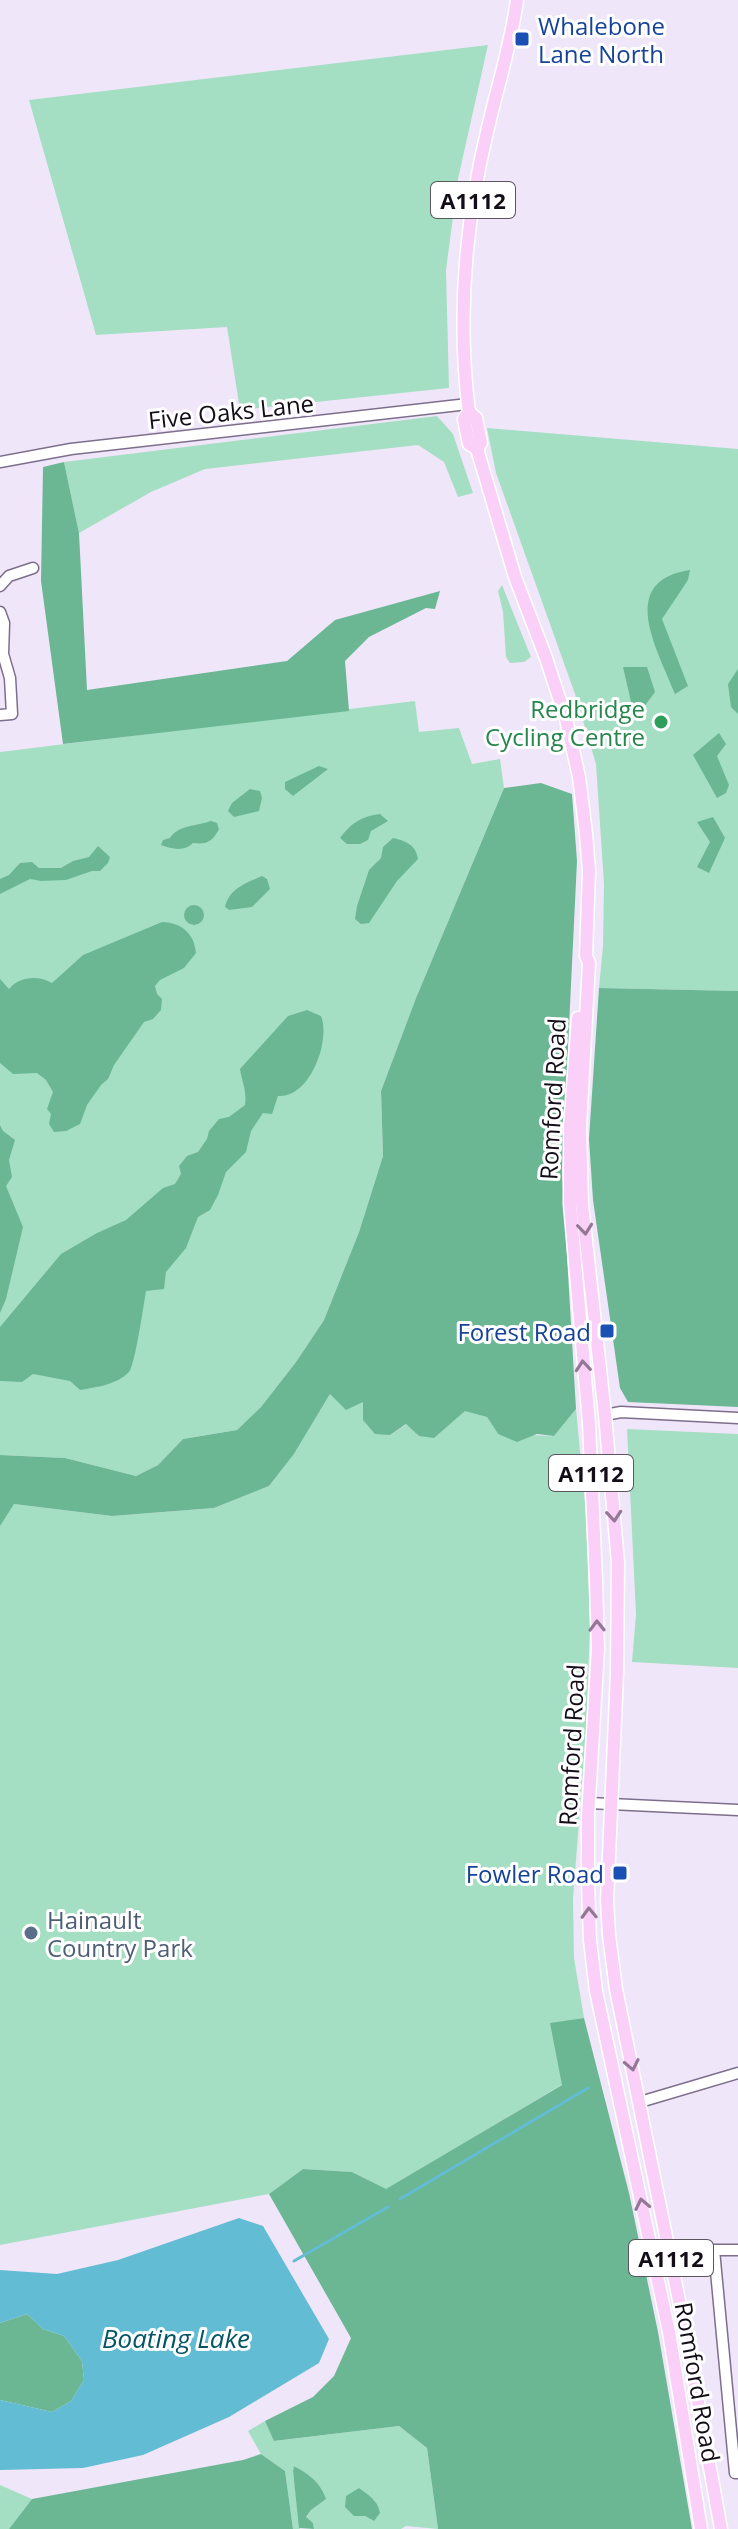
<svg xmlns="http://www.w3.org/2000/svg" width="738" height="2529" font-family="'Open Sans',sans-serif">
  <rect width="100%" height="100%" fill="#f0e6fa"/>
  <g fill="#a5dfc3" fill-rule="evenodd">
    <path d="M488,45L458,179L446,270L449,388L240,410L227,327L96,335L29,100Z"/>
    <path d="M437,416L453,434L473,493L458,497L444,462L418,445L205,469L151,492L79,533L64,462Z"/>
    <path d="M487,428L738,449V991L599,988L603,946L604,884L596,764L575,694L496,473Z"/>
    <path d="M502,585L531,657L524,662L510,663L506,657L503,612L498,591Z"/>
    <path d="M415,701L419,732L459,728L472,764L500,759L504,788L416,998L381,1091L383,1156L359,1232L324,1320L296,1362L261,1407L237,1430L183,1439L158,1465L136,1476L65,1458L0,1455V752Z"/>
    <path d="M330,1394L364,1402L390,1435L407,1424L419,1436L465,1410L487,1417L498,1434L554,1436L576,1409L586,1514L590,1627L586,1731L573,1899L574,1958L584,2018L551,2024L563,2084L386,2190L352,2172L303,2169L269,2194L0,2245V1506L14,1504L112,1516L214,1508L269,1486L294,1454Z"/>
    <path d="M627,1429L738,1434V1668L632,1662L636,1614Z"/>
    <path d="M265,2421L275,2441L399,2426L427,2448L438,2529L406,2526L401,2529H314L313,2523L306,2518L311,2510L325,2499L295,2466L293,2471L300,2529H293L285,2471L261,2454L248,2431ZM359,2488L375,2501L374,2521L365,2516Z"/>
    <path d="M0,2485L32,2499L9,2529H0Z"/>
  </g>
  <g fill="#6bb794">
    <path d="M64,462L79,533L87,690L287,661L335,620L440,591L435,609L426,608L369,637L345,661L349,711L63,744L41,581L43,467Z"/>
    <path d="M690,570L688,580L662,619L688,686L675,694C658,650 616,581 690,570Z"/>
    <path d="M623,667H647L655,692L635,719Z"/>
    <path d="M738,669V714L731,707L728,684Z"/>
    <path d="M719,733L726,744L717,756L729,785L726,793L717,798L693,755Z"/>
    <path d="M319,766L328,769L293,796L285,789V782Z"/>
    <path d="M541,783L572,794L577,861L562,1171L576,1409L554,1436L537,1434L517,1442L498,1434L487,1417L465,1411L434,1438L419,1436L406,1424L390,1435L375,1434L363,1420V1402L346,1410L330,1394L294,1454L269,1486L214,1508L112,1516L14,1504L0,1526V1455L65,1458L136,1476L158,1465L183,1439L237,1430L261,1407L296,1362L324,1320L359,1232L383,1156L381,1091L416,998L504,788Z"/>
    <path d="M250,789L260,791L262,798L259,811L234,817L228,811L232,803Z"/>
    <path d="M380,814L388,821L371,831L368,840L360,844H347L340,838C351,823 362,816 380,814Z"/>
    <path d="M713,817L725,838L709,873L697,867L710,842L697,822Z"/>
    <path d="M211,821L217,823L219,829C213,841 207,845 193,843C184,852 172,849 161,845L163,840L170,838C178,825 197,826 211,821Z"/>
    <path d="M393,838C406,841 416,845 418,859L397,881L369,923L361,924L355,919L357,906L369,870L381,858L383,847Z"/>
    <path d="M98,846L110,857L108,863L100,871H92L66,880L41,881L30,879L0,894V879L9,875L20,863L32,862L39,868H61L73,861L89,857Z"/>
    <path d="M262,876L267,879L270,889L252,907L229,910L225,907C229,889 246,883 262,876Z"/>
    <circle cx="194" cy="915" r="10"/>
    <path d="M162,922C182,923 194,933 196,953L184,968L160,980L155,986L157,994L162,999L161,1010L153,1019L144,1022L114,1065L108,1079L101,1085L87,1105L80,1124L66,1131L54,1132L49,1124L51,1114L47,1109L53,1092L46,1080L37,1073L13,1074L0,1063V979L9,989C19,976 39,975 52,983L83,955Z"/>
    <path d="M599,988L738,991V1407L628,1402L620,1388L593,1200L589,1139Z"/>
    <path d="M307,1010L321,1016C331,1040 310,1099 278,1096L272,1114L263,1113L251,1131L246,1152L226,1172L218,1195L210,1210L198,1217L186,1248L166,1272L164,1289L146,1291C144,1303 135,1366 129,1372C116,1385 97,1387 80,1390L70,1381L33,1374L22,1382L0,1381V1327L61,1254L97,1233L126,1220L163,1188L175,1184L181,1174L179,1166L187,1156L198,1152L207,1139L209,1131L219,1119L229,1117L245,1105C247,1091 242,1082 240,1069L288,1016Z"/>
    <path d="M0,1125L3,1131L15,1140L9,1160L12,1177L6,1186L23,1227L6,1299L0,1313Z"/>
    <path d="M584,2018L629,2193L658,2332L692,2529H438L427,2448L399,2426L274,2441L265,2421L313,2397L334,2376L351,2338L269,2194L303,2169L352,2172L386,2189L562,2085L550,2023Z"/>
    <path d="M27,2314L43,2329L64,2336L82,2361L84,2380L71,2401L52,2412L0,2400V2323Z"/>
    <path d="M261,2454L285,2471L293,2529H9L32,2499L243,2460Z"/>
    <path d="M294,2466C310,2475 320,2482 326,2499L311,2510L306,2517L313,2523L314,2529L299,2528L293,2471Z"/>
    <path d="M359,2488C368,2495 378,2500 380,2513L374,2521L365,2516H354L345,2507L346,2496Z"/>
  </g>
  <path fill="#62bcd3" d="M239,2218L263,2226L329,2339L319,2363L229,2417L143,2455L83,2468L0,2470V2400L52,2412L71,2401L84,2380L82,2361L64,2336L43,2329L27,2314L0,2323V2270L57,2274L118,2260Z"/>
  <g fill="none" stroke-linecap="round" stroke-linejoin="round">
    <g stroke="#62bcd3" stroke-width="3">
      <path d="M400,2199L588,2088"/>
      <path d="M294,2261L388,2207"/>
    </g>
    <g stroke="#7d6f8c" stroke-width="13">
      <g id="minor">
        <path d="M0,462L71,449L468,404"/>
        <path d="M0,586L9,576L33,568"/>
        <path d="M0,612L4,623L3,654L10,678L12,714L0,715"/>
        <path d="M605,1415L621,1412L738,1418"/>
        <path d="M589,1803L738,1810"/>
        <path d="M640,2102L738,2073"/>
        <path d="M738,2250H714L735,2473H738"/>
      </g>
    </g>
    <g stroke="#fff" stroke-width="15">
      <g id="major">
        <path d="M517,0C511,45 497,88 487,132C465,224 457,318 469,412L464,419L469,444L477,449L515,577L546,658L566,719L579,777L586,834L589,871L586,956L589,963L580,1127L582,1204L605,1415L618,1563L617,1673L607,1901L609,1935L616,1989L686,2335L721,2529"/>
        <path d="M469,412L476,418L481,443L477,449"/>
        <path d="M578,1018L570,1127V1204L589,1423L596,1580L598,1649L588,1816V1884L590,1940L596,1991L669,2332L701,2529"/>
      </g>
    </g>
    <use href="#minor" stroke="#fff" stroke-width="10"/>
    <use href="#major" stroke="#fad0f9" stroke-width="12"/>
  </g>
  <defs><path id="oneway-chevron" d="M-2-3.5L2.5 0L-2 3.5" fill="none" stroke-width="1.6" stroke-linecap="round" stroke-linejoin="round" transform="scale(2)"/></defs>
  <g stroke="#927894">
    <use href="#oneway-chevron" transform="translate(585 1229) rotate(84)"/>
    <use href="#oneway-chevron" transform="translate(583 1366) rotate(-95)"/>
    <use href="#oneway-chevron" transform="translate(614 1516) rotate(85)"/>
    <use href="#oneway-chevron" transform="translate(597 1626) rotate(-91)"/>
    <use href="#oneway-chevron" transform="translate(589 1913) rotate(-92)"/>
    <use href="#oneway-chevron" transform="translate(632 2065) rotate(78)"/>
    <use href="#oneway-chevron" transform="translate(642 2204) rotate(-102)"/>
  </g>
  <g fill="#1a4fb4" stroke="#fff" stroke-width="3">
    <rect x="514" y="31" width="16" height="16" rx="4"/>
    <rect x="599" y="1323" width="16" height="16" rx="4"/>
    <rect x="612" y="1865" width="16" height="16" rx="4"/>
  </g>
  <circle fill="#2e9e5b" stroke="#fff" stroke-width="3" cx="661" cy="722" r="8"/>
  <circle fill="#5c6f8a" stroke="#fff" stroke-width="3" cx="31" cy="1933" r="8"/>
  <g text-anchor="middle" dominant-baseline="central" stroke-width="6" stroke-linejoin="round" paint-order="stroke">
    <g fill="#fff" stroke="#5a565d" stroke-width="2">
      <rect x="431" y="182" width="84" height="36" rx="6"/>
      <rect x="549" y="1455" width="84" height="36" rx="6"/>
      <rect x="629" y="2240" width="84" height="36" rx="6"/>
    </g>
    <g font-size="22" font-weight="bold" fill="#130d18">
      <text x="473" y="200">A1112</text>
      <text x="591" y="1473">A1112</text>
      <text x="671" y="2258">A1112</text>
    </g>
    <g font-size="24" fill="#164399" stroke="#fff" text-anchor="end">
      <text x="538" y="25" text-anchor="start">Whalebone<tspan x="538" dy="28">Lane North</tspan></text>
      <text x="591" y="1331">Forest Road</text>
      <text x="604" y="1873">Fowler Road</text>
    </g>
    <g font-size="24" fill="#130d18" stroke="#fff">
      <text transform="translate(231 411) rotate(-6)">Five Oaks Lane</text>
      <text transform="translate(552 1099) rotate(-87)">Romford Road</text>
      <text transform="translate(571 1745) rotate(-87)">Romford Road</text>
      <text transform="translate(698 2382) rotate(80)">Romford Road</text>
    </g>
    <g font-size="24" fill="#27864d" stroke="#fff" text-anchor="end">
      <text x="645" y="708">Redbridge<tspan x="645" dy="28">Cycling Centre</tspan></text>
    </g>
    <g font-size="24" fill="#4e5e75" stroke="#fff" text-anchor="start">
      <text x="47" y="1919">Hainault<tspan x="47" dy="28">Country Park</tspan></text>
    </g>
    <g font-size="26" font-style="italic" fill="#045666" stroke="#fff">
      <text x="176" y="2338">Boating Lake</text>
    </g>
  </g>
</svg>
